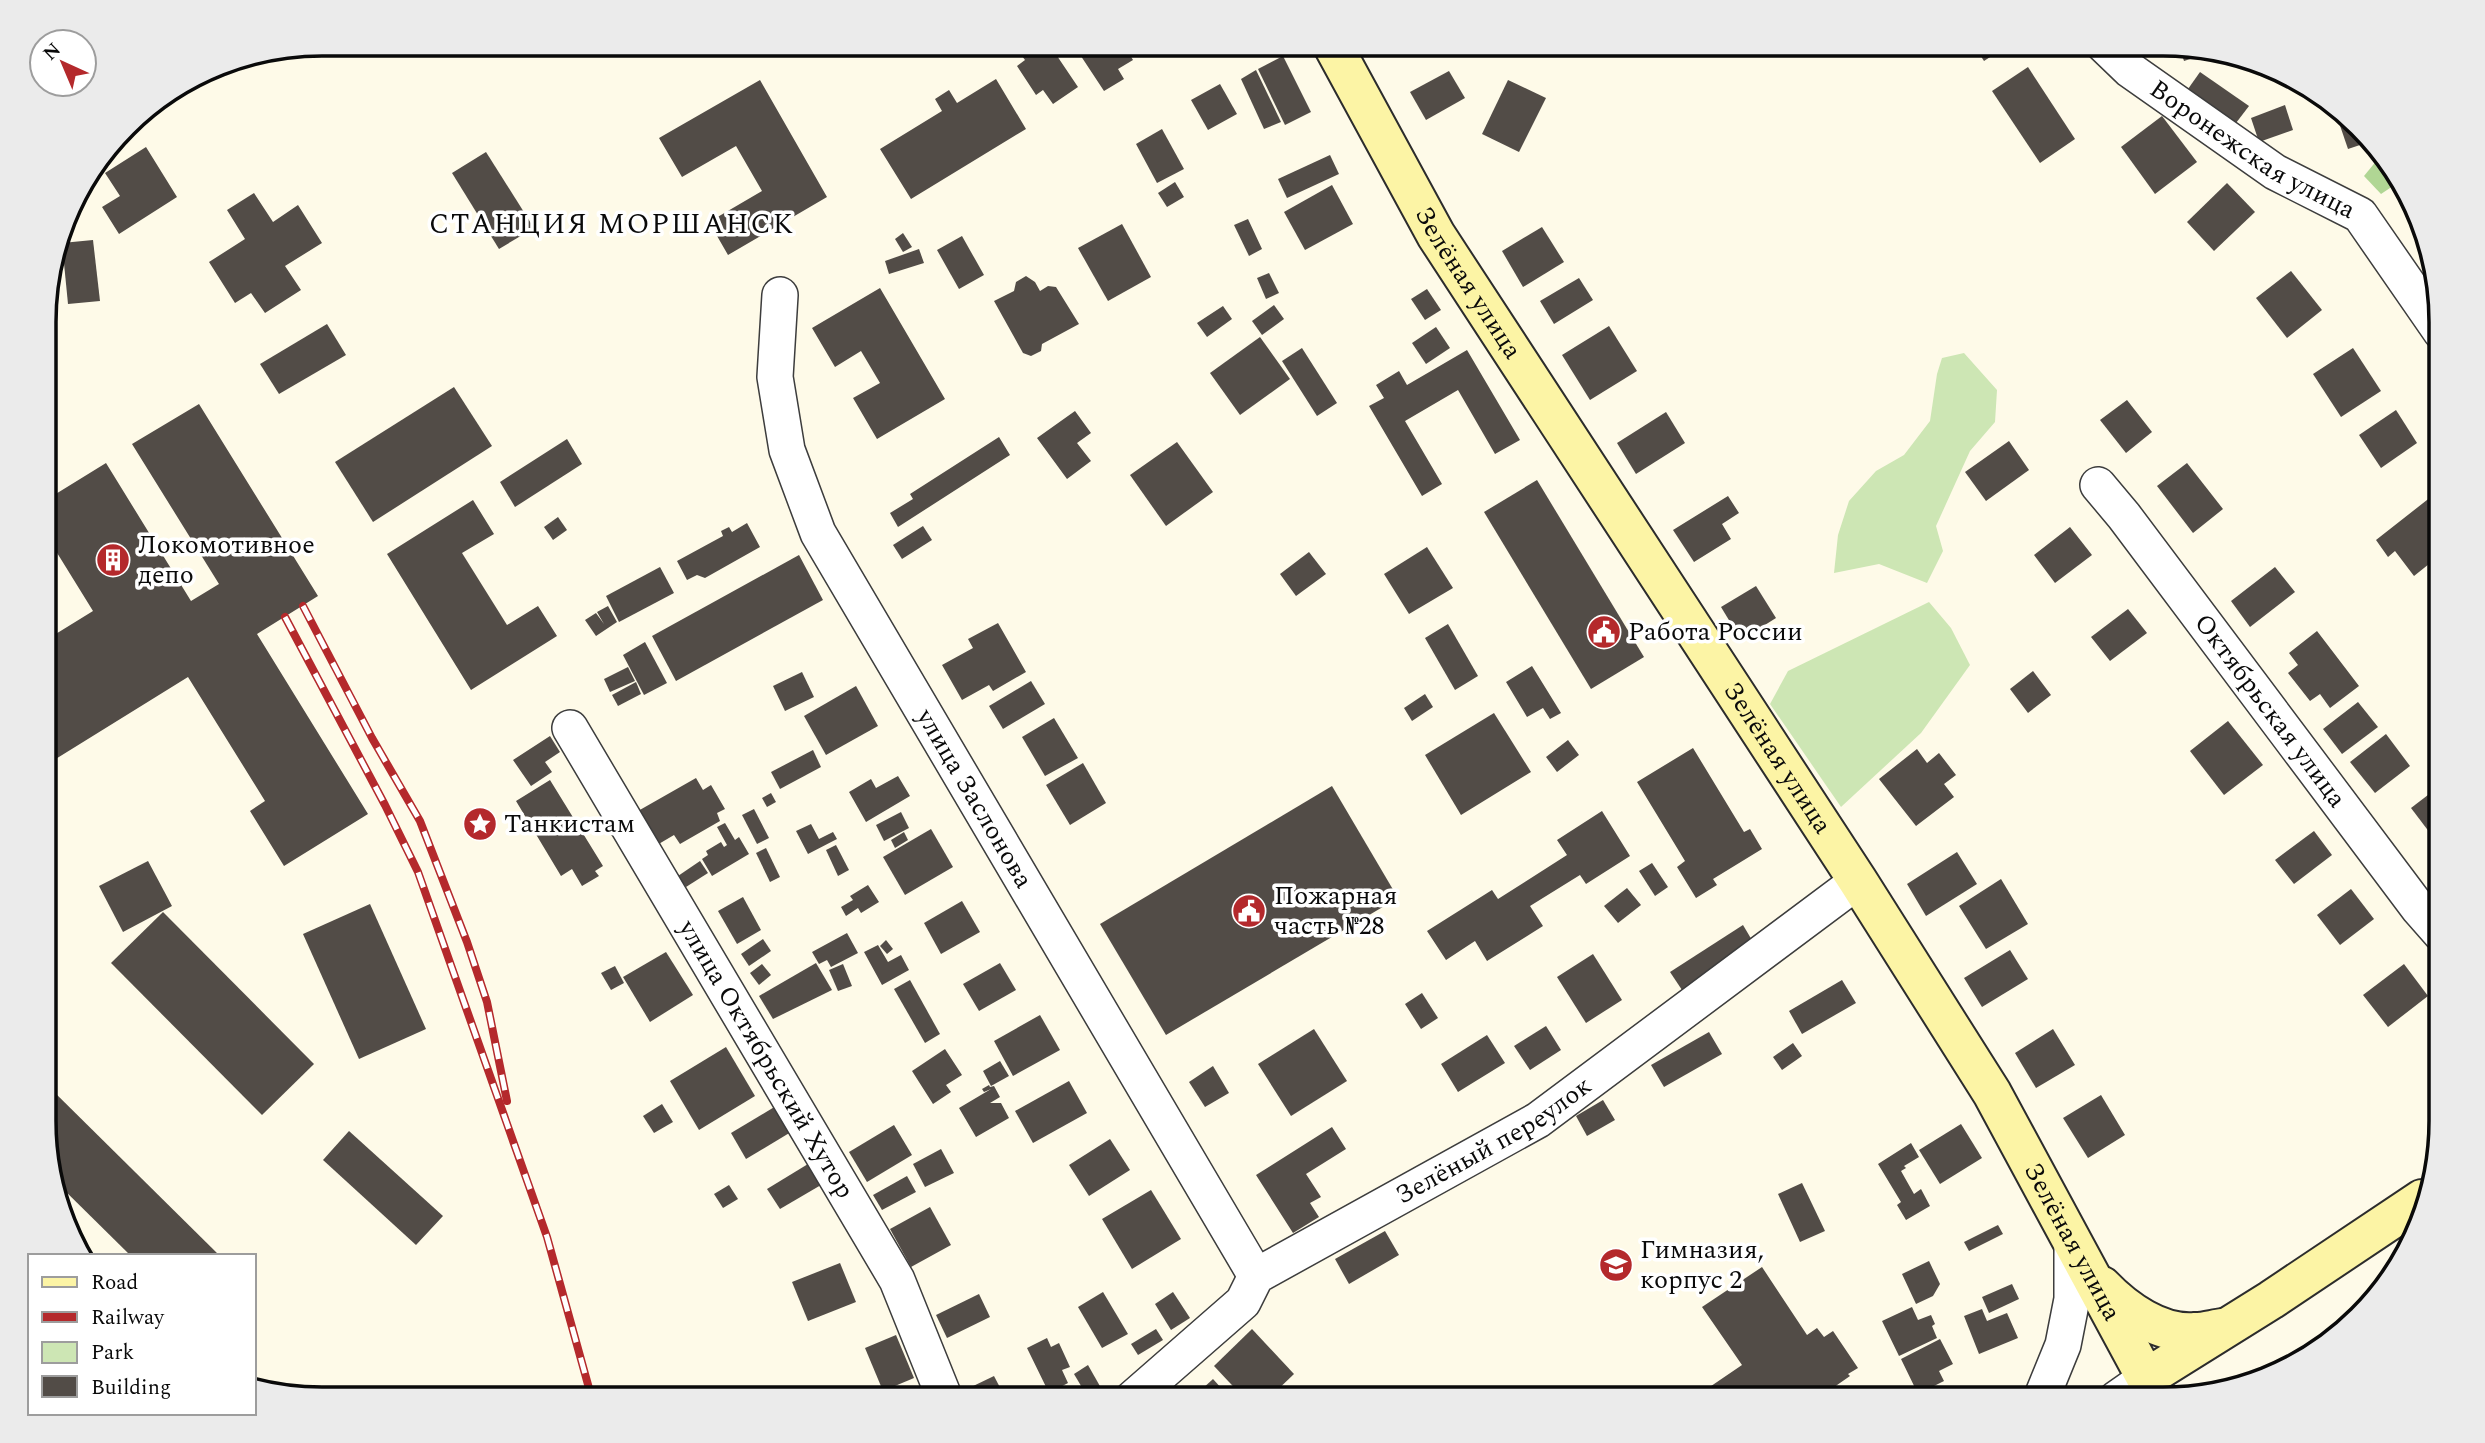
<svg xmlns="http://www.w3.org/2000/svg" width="2485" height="1443" font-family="Spectral,serif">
  <rect width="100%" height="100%" fill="#fefae8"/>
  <g fill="#cde6b4">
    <path d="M1964,353L1997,390L1995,422L1970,451L1936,526L1943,551L1927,583L1879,564L1834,573L1838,535L1849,501L1876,471L1904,455L1930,421L1937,374L1942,358Z"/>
    <path d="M1929,602L1951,628L1970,665L1921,733L1841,807L1770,704L1788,671Z"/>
  </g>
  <path fill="#b0d694" d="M2382,154L2402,180L2381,194L2364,176Z"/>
  <g fill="#524c47">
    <path d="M415,44H442L423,56Z"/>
    <path d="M1024,44H1049L1078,87L1053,104L1043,90L1036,95L1017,66L1025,60L1019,52L1026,47Z"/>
    <path d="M1073,44H1134L1126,48L1133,60L1118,69L1124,79L1104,91Z"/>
    <path d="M1155,44H1182L1162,56Z"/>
    <path d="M1973,44H2010L1984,61Z"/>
    <path d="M2179,46L2215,51L2184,61Z"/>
    <path d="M1283,56L1311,112L1285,125L1258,69Z"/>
    <path d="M2028,67L2075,139L2040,163L1992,91Z"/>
    <path d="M1256,70L1281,122L1264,129L1241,79Z"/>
    <path d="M1449,71L1465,98L1426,120L1410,92Z"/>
    <path d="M2200,72L2249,106L2236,123L2188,89Z"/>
    <path d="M996,79L1026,129L911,199L880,149L942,111L935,99L949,90L957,103Z"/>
    <path d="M760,80L827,197L728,255L709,222L762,191L736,146L682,177L659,138Z"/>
    <path d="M1508,80L1546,98L1519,152L1482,134Z"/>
    <path d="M1220,84L1237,114L1208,130L1191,100Z"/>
    <path d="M2285,105L2293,130L2259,142L2251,118Z"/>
    <path d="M2333,105L2359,125L2372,141L2348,149Z"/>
    <path d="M2162,116L2197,162L2155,194L2121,147Z"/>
    <path d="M1162,129L1184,169L1157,183L1136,144Z"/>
    <path d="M146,147L177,197L119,234L102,207L120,196L105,173Z"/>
    <path d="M486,152L534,228L499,249L452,173Z"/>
    <path d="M1330,155L1339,174L1287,198L1278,179Z"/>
    <path d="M1175,182L1184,197L1167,207L1158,193Z"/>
    <path d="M2227,183L2255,212L2214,251L2187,222Z"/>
    <path d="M1332,185L1353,224L1305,250L1284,212Z"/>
    <path d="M254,193L273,222L298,205L322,243L285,266L301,290L265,313L251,293L235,303L209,262L245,239L227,210Z"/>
    <path d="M1248,219L1262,249L1249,256L1234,225Z"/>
    <path d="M1122,224L1151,277L1108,301L1078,248Z"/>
    <path d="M1542,227L1564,262L1523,287L1502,251Z"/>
    <path d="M903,233L912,247L903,252L895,239Z"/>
    <path d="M962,236L984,275L959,289L937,250Z"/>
    <path d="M93,240L100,301L68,304L62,243Z"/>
    <path d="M919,249L924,263L889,274L885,261Z"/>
    <path d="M2291,271L2322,310L2287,338L2256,298Z"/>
    <path d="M1269,273L1279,293L1266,299L1257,278Z"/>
    <path d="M1026,276L1035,282L1040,291L1048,286L1056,287L1079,324L1042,344L1041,351L1031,356L1023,353L994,301L1014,291L1016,282Z"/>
    <path d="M1579,278L1593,300L1554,324L1540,301Z"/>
    <path d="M880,288L945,399L877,439L853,398L880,383L861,351L835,367L812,328Z"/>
    <path d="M1427,289L1441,310L1425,320L1411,299Z"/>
    <path d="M1274,305L1284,319L1262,335L1252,321Z"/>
    <path d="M1223,306L1232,319L1207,337L1197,323Z"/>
    <path d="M327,324L346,355L279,394L260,364Z"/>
    <path d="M1609,326L1637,371L1590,400L1562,355Z"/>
    <path d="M1436,327L1450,348L1426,364L1412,343Z"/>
    <path d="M1260,337L1290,379L1240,415L1210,373Z"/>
    <path d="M1302,348L1337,403L1317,416L1282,361Z"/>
    <path d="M2353,348L2381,391L2341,417L2313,374Z"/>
    <path d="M1467,350L1520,440L1495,454L1458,390L1405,421L1442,484L1422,496L1369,406L1384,398L1376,385L1399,371L1407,385Z"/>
    <path d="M454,387L492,446L373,522L335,462Z"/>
    <path d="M2127,400L2152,432L2126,453L2100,420Z"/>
    <path d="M199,404L318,596L257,634L368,814L284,866L250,811L265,801L188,677L46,765V640L93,611L46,535V500L106,463L191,601L219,584L132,444Z"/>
    <path d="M2396,410L2417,443L2381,468L2359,435Z"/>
    <path d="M1075,411L1091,433L1077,443L1091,461L1067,479L1037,438Z"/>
    <path d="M1666,412L1685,443L1636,474L1617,443Z"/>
    <path d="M999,437L1010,455L898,527L890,513L913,499L910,494Z"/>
    <path d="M567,439L582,464L515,507L500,482Z"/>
    <path d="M2009,441L2029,470L1986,501L1965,472Z"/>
    <path d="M1177,442L1213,492L1166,526L1130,475Z"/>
    <path d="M2187,463L2223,509L2193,533L2157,486Z"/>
    <path d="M1537,480L1644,657L1591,689L1484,512Z"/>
    <path d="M2441,489V532L2428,541L2439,556L2414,576L2395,551L2388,557L2376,540Z"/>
    <path d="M1728,496L1739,513L1722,524L1731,539L1694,562L1673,530Z"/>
    <path d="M473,500L494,534L462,553L507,625L538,606L557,636L471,690L387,554Z"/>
    <path d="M558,517L567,530L553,540L544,527Z"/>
    <path d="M747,523L760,547L705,578L697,575L687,580L677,561L723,536L721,531L729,527L732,532Z"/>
    <path d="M923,526L932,540L902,559L893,545Z"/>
    <path d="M2070,527L2092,555L2055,583L2034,555Z"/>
    <path d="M1427,547L1453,588L1409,614L1384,574Z"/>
    <path d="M1309,552L1326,574L1296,596L1280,574Z"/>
    <path d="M799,555L823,600L676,681L652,636Z"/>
    <path d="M660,567L674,593L619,622L606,596Z"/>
    <path d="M2275,567L2295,592L2250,627L2231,601Z"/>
    <path d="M1756,586L1776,618L1741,640L1721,607Z"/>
    <path d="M608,606L617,622L596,636L585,620L596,613L604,624L597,612Z"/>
    <path d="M2128,609L2147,633L2110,661L2091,637Z"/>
    <path d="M998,623L1026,672L993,691L989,685L962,700L942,665L973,648L968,639Z"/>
    <path d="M1448,624L1478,676L1455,690L1425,638Z"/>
    <path d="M2317,631L2359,686L2330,708L2320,694L2310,701L2288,673L2298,665L2289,653Z"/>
    <path d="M645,642L667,683L644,695L623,655Z"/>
    <path d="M1532,666L1561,713L1550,719L1543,708L1527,717L1506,682Z"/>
    <path d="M628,667L635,681L610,692L604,679Z"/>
    <path d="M2033,671L2051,695L2028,713L2010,689Z"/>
    <path d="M802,672L814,697L785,711L773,686Z"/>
    <path d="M1031,681L1045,704L1003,729L989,706Z"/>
    <path d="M636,682L641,694L618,706L612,695Z"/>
    <path d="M856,686L878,726L826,755L804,716Z"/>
    <path d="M1425,694L1433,707L1412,721L1404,708Z"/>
    <path d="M2358,702L2378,727L2342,754L2323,729Z"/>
    <path d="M1494,713L1531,772L1461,815L1425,755Z"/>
    <path d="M1054,718L1078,758L1045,776L1022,737Z"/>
    <path d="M2228,721L2263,765L2224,795L2190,751Z"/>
    <path d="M2386,734L2410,766L2375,793L2350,762Z"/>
    <path d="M550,736L560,752L545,762L552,772L531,786L513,760Z"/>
    <path d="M1568,740L1579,755L1557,772L1546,757Z"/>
    <path d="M1693,748L1744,832L1750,829L1762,849L1713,879L1717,885L1696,898L1677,867L1685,861L1637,782Z"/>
    <path d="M1917,749L1927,763L1939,753L1956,775L1944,784L1954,797L1916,826L1879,779Z"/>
    <path d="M813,750L821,767L780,789L771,772Z"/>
    <path d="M1083,763L1106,803L1070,825L1046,785Z"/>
    <path d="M898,776L910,796L866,822L849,792L871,779L876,788Z"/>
    <path d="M696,778L703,790L711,785L725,809L717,813L720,821L680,844L674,835L657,845L638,811Z"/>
    <path d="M550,780L603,866L595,871L599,876L582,886L572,869L561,876L516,801Z"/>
    <path d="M2441,785V830L2433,837L2411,808Z"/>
    <path d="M1332,786L1398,898L1166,1035L1100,924Z"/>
    <path d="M771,793L776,802L767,807L762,798Z"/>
    <path d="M754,809L769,838L757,844L742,815Z"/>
    <path d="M1602,811L1630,856L1586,884L1580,875L1530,906L1543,926L1487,961L1475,941L1446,960L1427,931L1492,890L1498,899L1567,855L1557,840Z"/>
    <path d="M901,812L909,828L884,841L876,825Z"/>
    <path d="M725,823L735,840L739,837L749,854L712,876L702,859L708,855L706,851L721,842L724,847L727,845L717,827Z"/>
    <path d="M811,824L819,839L833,832L837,839L808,854L796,831Z"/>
    <path d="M931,829L953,867L905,895L883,857Z"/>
    <path d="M2314,831L2332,855L2294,884L2275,860Z"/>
    <path d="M904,832L908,840L895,848L891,840Z"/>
    <path d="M836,845L849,870L838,876L826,850Z"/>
    <path d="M766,848L780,877L770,882L756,853Z"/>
    <path d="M1957,852L1977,884L1926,916L1907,884Z"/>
    <path d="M148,861L172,906L123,932L99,886Z"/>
    <path d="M700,861L708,873L686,887L678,876Z"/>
    <path d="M1652,863L1668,887L1655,896L1639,871Z"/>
    <path d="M2001,879L2028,924L1986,949L1959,906Z"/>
    <path d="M868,885L879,902L861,913L858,908L846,916L841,907L853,900L850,896Z"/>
    <path d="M1627,888L1641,905L1618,923L1604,906Z"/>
    <path d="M2351,889L2374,919L2340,945L2317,915Z"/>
    <path d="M743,897L761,930L737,944L718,911Z"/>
    <path d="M962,901L980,932L941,954L924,923Z"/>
    <path d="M370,904L426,1029L359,1059L303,934Z"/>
    <path d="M163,912L314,1064L262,1115L111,963Z"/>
    <path d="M1743,925L1756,947L1684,993L1670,972Z"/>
    <path d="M847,933L858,953L831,967L827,960L819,964L812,952Z"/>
    <path d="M763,939L771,951L749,966L741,954Z"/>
    <path d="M886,940L893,949L887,954L880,946Z"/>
    <path d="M878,945L888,962L901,955L909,970L882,985L864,952Z"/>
    <path d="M2010,950L2028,979L1982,1007L1964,978Z"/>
    <path d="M666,952L693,995L650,1022L623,977Z"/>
    <path d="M1593,954L1622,1000L1586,1023L1557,977Z"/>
    <path d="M816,963L832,990L773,1019L759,996Z"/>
    <path d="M1000,963L1016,990L979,1011L963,984Z"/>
    <path d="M762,964L771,975L759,985L750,973Z"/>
    <path d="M843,964L852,986L838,991L829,970Z"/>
    <path d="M2404,964L2428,996L2388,1027L2363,995Z"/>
    <path d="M615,966L624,983L611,990L601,973Z"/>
    <path d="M910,980L940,1034L925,1043L894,989Z"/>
    <path d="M1842,980L1856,1003L1802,1034L1789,1011Z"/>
    <path d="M1422,993L1438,1018L1421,1029L1405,1004Z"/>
    <path d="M1040,1015L1060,1050L1013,1076L994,1041Z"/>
    <path d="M1546,1026L1561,1050L1530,1070L1514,1046Z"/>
    <path d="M1314,1029L1347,1081L1291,1116L1258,1064Z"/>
    <path d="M2053,1029L2075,1065L2036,1088L2015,1053Z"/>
    <path d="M1709,1032L1722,1054L1664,1087L1651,1065Z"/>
    <path d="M1487,1035L1505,1063L1458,1092L1441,1064Z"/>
    <path d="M1793,1043L1802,1056L1782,1070L1773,1057Z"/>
    <path d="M726,1047L755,1096L699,1130L670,1081Z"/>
    <path d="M945,1049L962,1075L946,1085L951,1092L933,1104L912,1071Z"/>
    <path d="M1000,1061L1009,1076L991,1086L983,1071Z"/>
    <path d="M1213,1066L1229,1093L1205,1107L1189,1082Z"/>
    <path d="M1069,1081L1087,1113L1033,1143L1015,1111Z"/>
    <path d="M46,1084L220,1256H131L55,1181L46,1157Z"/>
    <path d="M989,1085L990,1087L994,1086L1000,1097L990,1103H1001L1009,1118L976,1137L959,1108L991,1089L984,1092L982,1089Z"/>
    <path d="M2101,1095L2125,1135L2088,1158L2063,1118Z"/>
    <path d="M1603,1100L1615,1120L1587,1136L1576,1116Z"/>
    <path d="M662,1104L673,1122L654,1133L643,1116Z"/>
    <path d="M776,1106L791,1132L746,1159L731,1133Z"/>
    <path d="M1961,1124L1982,1158L1940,1184L1919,1150Z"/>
    <path d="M894,1125L912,1155L867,1182L849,1152Z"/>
    <path d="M1332,1127L1346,1149L1306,1174L1321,1197L1310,1203L1319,1217L1293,1233L1256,1175Z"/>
    <path d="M349,1131L443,1216L416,1245L323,1160Z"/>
    <path d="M1110,1139L1130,1170L1089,1196L1069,1165Z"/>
    <path d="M1911,1143L1919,1157L1904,1166L1906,1168L1901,1171L1914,1194L1921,1189L1930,1206L1906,1220L1897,1205L1901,1202L1878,1164Z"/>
    <path d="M941,1149L954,1173L925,1187L913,1164Z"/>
    <path d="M808,1164L821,1185L780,1209L767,1189Z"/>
    <path d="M907,1176L916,1192L882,1210L873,1195Z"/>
    <path d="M1802,1183L1825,1231L1800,1242L1778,1194Z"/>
    <path d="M729,1185L738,1199L723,1208L714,1194Z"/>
    <path d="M1151,1190L1181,1239L1132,1269L1102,1219Z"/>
    <path d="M930,1207L951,1245L911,1267L890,1229Z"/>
    <path d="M1998,1225L2003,1234L1969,1251L1964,1242Z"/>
    <path d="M1385,1231L1399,1255L1349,1284L1335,1259Z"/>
    <path d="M1929,1261L1940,1284L1933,1296L1916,1304L1902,1274Z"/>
    <path d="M840,1263L856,1302L808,1321L792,1282Z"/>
    <path d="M1762,1267L1807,1335L1817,1328L1824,1337L1833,1331L1858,1368L1848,1374L1850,1376L1817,1399H1692L1742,1365L1702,1307Z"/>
    <path d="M2012,1284L2019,1299L1989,1313L1982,1297Z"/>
    <path d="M1103,1292L1128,1334L1102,1348L1078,1307Z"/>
    <path d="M1173,1292L1190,1318L1171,1330L1155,1304Z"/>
    <path d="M979,1294L990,1317L947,1338L936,1315Z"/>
    <path d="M1912,1307L1918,1320L1931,1315L1935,1324L1932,1326L1937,1338L1899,1356L1882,1321Z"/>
    <path d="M1982,1309L1987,1321L2007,1313L2018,1338L1979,1354L1964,1316Z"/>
    <path d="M1156,1329L1163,1340L1138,1355L1131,1344Z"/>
    <path d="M1252,1329L1294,1374L1268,1399H1245L1214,1366Z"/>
    <path d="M896,1335L914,1378L883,1391L865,1348Z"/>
    <path d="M1047,1338L1051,1347L1059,1343L1070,1367L1062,1370L1068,1383L1049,1393L1027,1348Z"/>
    <path d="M1940,1339L1953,1364L1939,1371L1944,1381L1918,1394L1901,1359Z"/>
    <path d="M1088,1365L1101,1388L1087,1396L1074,1374Z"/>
    <path d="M994,1376L1006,1399H972L967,1389Z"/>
    <path d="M1213,1379L1231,1399H1209L1201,1390Z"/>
  </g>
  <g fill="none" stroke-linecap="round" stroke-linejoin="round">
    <g stroke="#3d3d3d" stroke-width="38">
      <g id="street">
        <path id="s1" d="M2103,44L2130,70L2275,172L2360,215L2441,332"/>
        <path id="s2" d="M780,295L775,377L787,450L818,533L1256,1276"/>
        <path id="s3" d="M2098,485L2124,516L2419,909L2441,934"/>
        <path id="s4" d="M570,728L897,1280L945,1399"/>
        <path id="s5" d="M1132,1399L1243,1302L1256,1276L1538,1120L1858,881"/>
        <path d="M2041,1399L2063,1345L2072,1299V1241"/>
        <path d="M2116,1399L2146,1378"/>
      </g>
    </g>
    <g stroke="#2c2c2c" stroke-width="42">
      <g id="secondary">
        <path id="s6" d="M1332,44L1436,235L1858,881L1992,1093L2146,1378L2271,1300L2422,1199"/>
        <path d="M2102,1286C2125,1310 2160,1335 2195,1332C2204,1332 2214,1329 2223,1328"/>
      </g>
    </g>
    <use href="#street" stroke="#fff" stroke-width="35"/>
    <use href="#secondary" stroke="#fcf4a5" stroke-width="38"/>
    <g stroke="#b4292c" stroke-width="8">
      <g id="rail">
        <path d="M303,606L372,738L420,821L467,942L487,1002L507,1101"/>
        <path d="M285,617L385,805L418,872L547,1237L592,1399"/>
      </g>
    </g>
    <use href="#rail" stroke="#fff" stroke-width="5" stroke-dasharray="16" stroke-linecap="butt"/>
  </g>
  <defs>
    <g id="building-disc" transform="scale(1.75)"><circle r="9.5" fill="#b4292c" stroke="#fff"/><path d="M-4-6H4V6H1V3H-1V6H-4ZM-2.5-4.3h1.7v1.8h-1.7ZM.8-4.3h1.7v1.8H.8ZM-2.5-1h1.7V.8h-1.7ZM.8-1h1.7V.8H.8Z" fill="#fff"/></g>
    <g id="civic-disc" transform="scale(1.75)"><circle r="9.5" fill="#b4292c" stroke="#fff"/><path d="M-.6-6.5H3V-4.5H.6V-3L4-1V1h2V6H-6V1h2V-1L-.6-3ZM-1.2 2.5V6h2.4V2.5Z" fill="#fff"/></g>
    <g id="sight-disc" transform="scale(1.75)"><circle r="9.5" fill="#b4292c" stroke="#fff"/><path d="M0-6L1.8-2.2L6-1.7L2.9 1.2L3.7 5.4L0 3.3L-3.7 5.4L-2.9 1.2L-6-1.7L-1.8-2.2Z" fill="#fff"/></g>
    <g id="school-disc" transform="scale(1.75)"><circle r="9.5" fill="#b4292c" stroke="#fff"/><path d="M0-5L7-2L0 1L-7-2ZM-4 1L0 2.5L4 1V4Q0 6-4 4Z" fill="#fff"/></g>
  </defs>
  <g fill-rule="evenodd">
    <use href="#building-disc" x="113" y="560"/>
    <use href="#civic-disc" x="1604" y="632"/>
    <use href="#sight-disc" x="480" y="824"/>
    <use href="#civic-disc" x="1249" y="911"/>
    <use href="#school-disc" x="1616" y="1265"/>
  </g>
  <g text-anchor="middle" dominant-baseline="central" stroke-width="7" stroke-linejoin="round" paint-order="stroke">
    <g font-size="26" fill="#0a0a0a" stroke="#fff">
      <text stroke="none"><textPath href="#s1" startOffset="184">Воронежская улица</textPath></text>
      <text stroke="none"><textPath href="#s6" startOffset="275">Зелёная улица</textPath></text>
      <text stroke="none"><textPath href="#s3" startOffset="284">Октябрьская улица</textPath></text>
      <text stroke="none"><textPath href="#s6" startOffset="842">Зелёная улица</textPath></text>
      <text stroke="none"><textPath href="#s2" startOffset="553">улица Заслонова</textPath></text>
      <text stroke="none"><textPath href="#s4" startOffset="385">улица Октябрьский Хутор</textPath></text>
      <text stroke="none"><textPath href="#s5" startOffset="450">Зелёный переулок</textPath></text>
      <text stroke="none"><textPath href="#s6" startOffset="1409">Зелёная улица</textPath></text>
    </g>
    <g font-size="26" fill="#0a0a0a" stroke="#fff" text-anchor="start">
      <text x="138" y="545">Локомотивное<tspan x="138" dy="30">депо</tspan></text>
      <text x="1628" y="632">Работа России</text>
      <text x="504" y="824">Танкистам</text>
      <text x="1274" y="896">Пожарная<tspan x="1274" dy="30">часть №28</tspan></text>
      <text x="1640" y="1250">Гимназия,<tspan x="1640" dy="30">корпус 2</tspan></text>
    </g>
    <g font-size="28" letter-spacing="2" fill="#0a0a0a" stroke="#fff">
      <text x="612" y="224">СТАНЦИЯ МОРШАНСК</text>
    </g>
  </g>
  <path d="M0 0H2485V1443H0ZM322 56H2163A266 266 0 0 1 2429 322V1121A266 266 0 0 1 2163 1387H322A266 266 0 0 1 56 1121V322A266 266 0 0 1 322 56Z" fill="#ebebeb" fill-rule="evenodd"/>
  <path fill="none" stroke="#0a0a0a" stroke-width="3.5" d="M322 56H2163A266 266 0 0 1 2429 322V1121A266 266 0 0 1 2163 1387H322A266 266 0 0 1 56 1121V322A266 266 0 0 1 322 56Z"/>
  <rect x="28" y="1254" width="228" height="161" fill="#ffffff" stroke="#9d9d9d" stroke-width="2"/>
  <rect x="42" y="1277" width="35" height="10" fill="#fcf4a5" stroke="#9d9d9d" stroke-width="2"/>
  <text x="91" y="1289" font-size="21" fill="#0a0a0a">Road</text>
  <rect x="42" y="1312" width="35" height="10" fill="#b4292c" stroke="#9d9d9d" stroke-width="2"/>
  <text x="91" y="1324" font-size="21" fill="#0a0a0a">Railway</text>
  <rect x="42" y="1342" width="35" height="21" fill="#cde6b4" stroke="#9d9d9d" stroke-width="2"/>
  <text x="91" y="1359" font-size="21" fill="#0a0a0a">Park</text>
  <rect x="42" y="1376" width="35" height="21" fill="#524c47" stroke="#9d9d9d" stroke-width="2"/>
  <text x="91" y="1394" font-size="21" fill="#0a0a0a">Building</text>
  <g transform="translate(63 63) rotate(316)"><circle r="33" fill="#ffffff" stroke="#9d9d9d" stroke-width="2"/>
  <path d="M0-5L12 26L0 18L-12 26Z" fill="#b4292c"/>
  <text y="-10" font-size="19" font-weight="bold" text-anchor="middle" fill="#0a0a0a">N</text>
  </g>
</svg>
